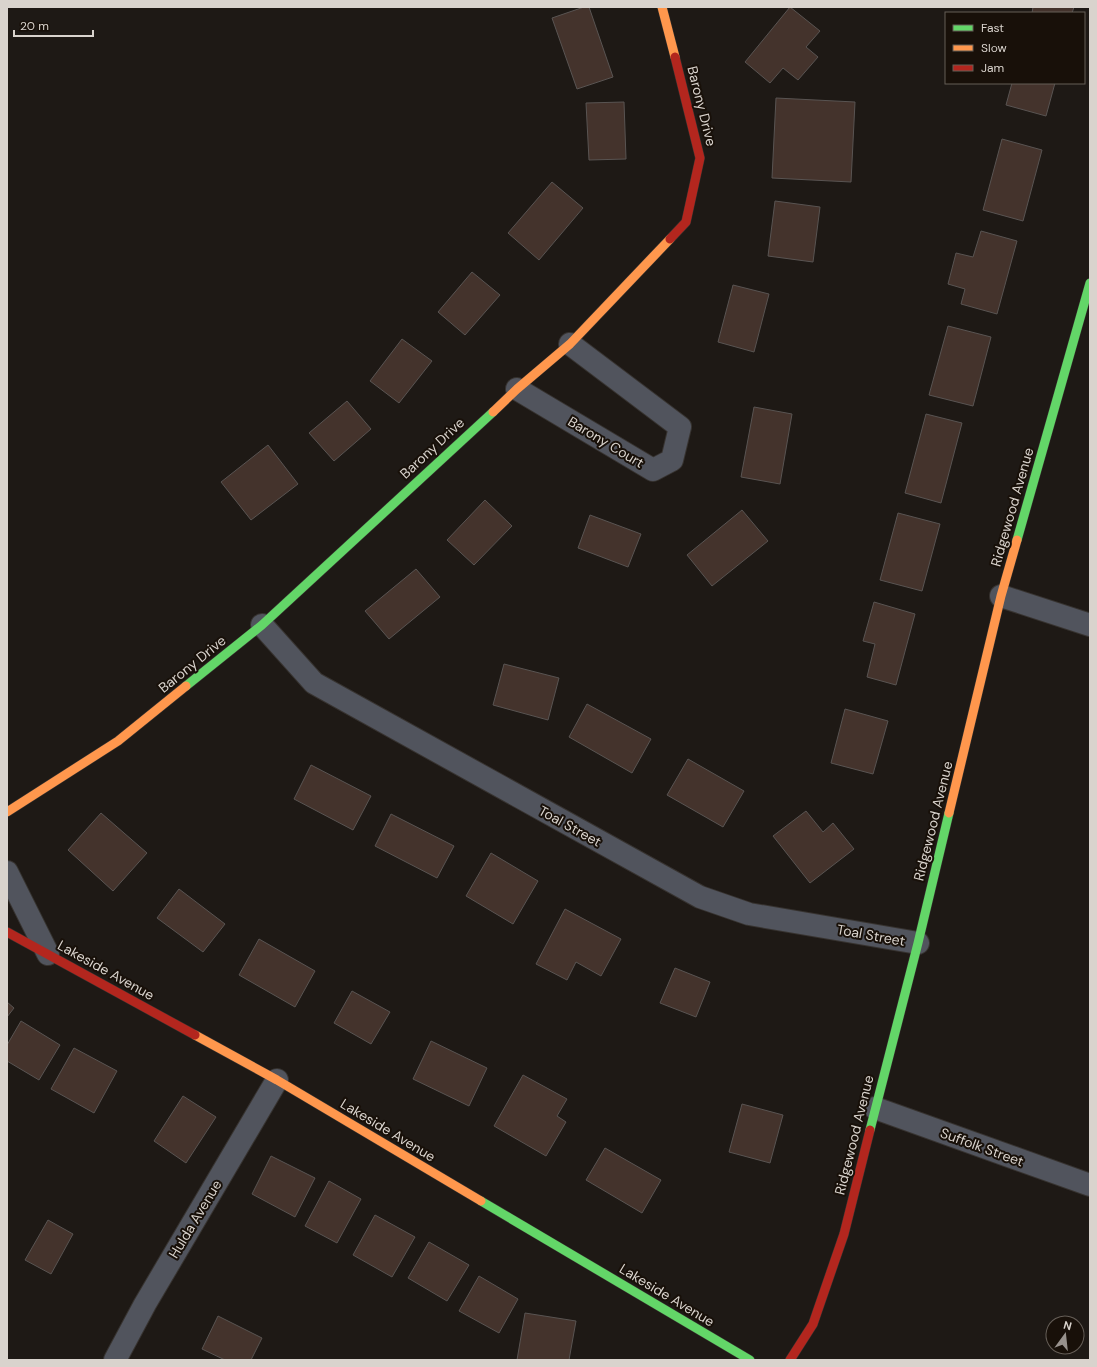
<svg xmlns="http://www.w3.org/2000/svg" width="1097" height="1367" font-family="'DM Sans',sans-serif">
  <rect width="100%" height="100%" fill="#1e1915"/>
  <g fill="#44332c" stroke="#595452">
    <path d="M584,7H589L613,77L577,89L552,18Z"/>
    <path d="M790,7L820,31L806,47L818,57L798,80L783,68L770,83L745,62Z"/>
    <path d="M1033,7H1074L1072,13H1032Z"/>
    <path d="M1012,83H1055L1046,116L1006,105Z"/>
    <path d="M776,98L855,102L851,182L772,178Z"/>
    <path d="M624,102L626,159L589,160L586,103Z"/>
    <path d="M1002,139L1042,150L1023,221L983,210Z"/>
    <path d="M552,182L583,208L539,260L508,233Z"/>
    <path d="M775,201L820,207L813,262L768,256Z"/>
    <path d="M981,231L1017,241L997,314L961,304L965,289L948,284L956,253L973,257Z"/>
    <path d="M472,272L500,295L465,335L438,312Z"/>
    <path d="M733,285L769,294L754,352L718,342Z"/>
    <path d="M948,326L991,337L973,406L929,395Z"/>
    <path d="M402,339L432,361L399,403L370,381Z"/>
    <path d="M347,401L371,429L334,461L309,433Z"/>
    <path d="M754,407L792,414L780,484L741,477Z"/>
    <path d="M926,414L962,423L941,503L905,493Z"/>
    <path d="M268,445L298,484L251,520L221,482Z"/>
    <path d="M485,500L512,526L474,565L447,540Z"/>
    <path d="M742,510L768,541L712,586L687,555Z"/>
    <path d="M898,513L940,524L922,591L880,580Z"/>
    <path d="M590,515L641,534L628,567L578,548Z"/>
    <path d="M416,569L440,597L389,639L365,611Z"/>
    <path d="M874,602L915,614L896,685L867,677L875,644L863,641Z"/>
    <path d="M504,664L559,678L548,720L493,705Z"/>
    <path d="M587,704L651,739L632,773L569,737Z"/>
    <path d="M845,709L888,721L873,774L831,763Z"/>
    <path d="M688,759L744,791L723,827L667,795Z"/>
    <path d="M311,765L371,796L353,830L294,799Z"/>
    <path d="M806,811L823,832L833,823L854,849L810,883L773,836Z"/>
    <path d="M101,813L147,853L113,891L68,850Z"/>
    <path d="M391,814L454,846L437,878L375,846Z"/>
    <path d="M491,853L538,881L513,924L466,896Z"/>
    <path d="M179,889L225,924L203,952L157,918Z"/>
    <path d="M565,909L621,939L601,976L576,962L567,980L536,964Z"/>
    <path d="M259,939L315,971L295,1007L239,975Z"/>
    <path d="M675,968L710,982L696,1017L660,1003Z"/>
    <path d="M352,991L390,1012L371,1044L334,1023Z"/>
    <path d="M7,1002L14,1008L7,1017Z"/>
    <path d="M21,1021L60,1045L39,1080L7,1061V1045Z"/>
    <path d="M431,1041L487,1068L469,1106L413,1079Z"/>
    <path d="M74,1048L117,1071L94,1113L51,1089Z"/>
    <path d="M523,1075L567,1099L557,1116L566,1122L546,1156L494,1126Z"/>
    <path d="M183,1096L216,1117L186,1163L154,1141Z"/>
    <path d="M742,1104L783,1115L770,1163L729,1152Z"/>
    <path d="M605,1148L661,1180L642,1213L586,1180Z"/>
    <path d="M271,1156L315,1178L295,1217L252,1194Z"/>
    <path d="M329,1181L361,1199L337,1243L305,1226Z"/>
    <path d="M375,1215L415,1237L392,1277L353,1255Z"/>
    <path d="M48,1220L73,1234L51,1274L25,1260Z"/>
    <path d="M429,1242L469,1265L447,1301L408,1278Z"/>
    <path d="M479,1276L518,1299L499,1333L459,1311Z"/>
    <path d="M525,1313L576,1321L569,1360H517Z"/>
    <path d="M218,1316L262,1338L251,1360H225L202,1349Z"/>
  </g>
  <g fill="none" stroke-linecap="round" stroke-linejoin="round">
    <g stroke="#373330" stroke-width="24">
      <g id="street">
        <path d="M517,389L653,470L672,460L680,427L570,344"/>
        <path d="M1001,596L1090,625"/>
        <path d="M262,625L314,683L700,897L749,914L918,943"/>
        <path d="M7,872L48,954"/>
        <path d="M875,1108L1090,1185"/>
        <path d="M115,1360L145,1304L277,1080"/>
      </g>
    </g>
    <g stroke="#373330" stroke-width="10">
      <g id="fast">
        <path d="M1017,540L1090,283"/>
        <path d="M186,686L262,625L493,412"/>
        <path d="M870,1130L918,943L949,813"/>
        <path d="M481,1201L750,1360"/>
      </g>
    </g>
    <g stroke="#373330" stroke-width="10">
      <g id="slow">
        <path d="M662,7L675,57"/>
        <path d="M493,412L517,389L570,344L670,239"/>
        <path d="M7,812L118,741L186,686"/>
        <path d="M949,813L1001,596L1017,540"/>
        <path d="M195,1035L277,1080L481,1201"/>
      </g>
    </g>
    <g stroke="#373330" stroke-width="10">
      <g id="jam">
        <path d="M670,239L686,222L700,158L675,57"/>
        <path d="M7,932L195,1035"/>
        <path d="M790,1360L813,1324L844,1234L870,1130"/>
      </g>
    </g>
    <use href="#street" stroke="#51545d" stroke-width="22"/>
    <use href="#fast" stroke="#63d668" stroke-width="9"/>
    <use href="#slow" stroke="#ff974d" stroke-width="9"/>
    <use href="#jam" stroke="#b3261e" stroke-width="9"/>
  </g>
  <g text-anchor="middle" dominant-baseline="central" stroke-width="4" stroke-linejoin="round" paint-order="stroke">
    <g font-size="14" fill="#d9d3cd" stroke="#181009">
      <text transform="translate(702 106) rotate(76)">Barony Drive</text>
      <text transform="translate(606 442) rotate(31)">Barony Court</text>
      <text transform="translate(432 448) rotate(-43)">Barony Drive</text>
      <text transform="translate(1012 507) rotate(-74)">Ridgewood Avenue</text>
      <text transform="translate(192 664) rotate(-39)">Barony Drive</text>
      <text transform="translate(933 821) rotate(-76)">Ridgewood Avenue</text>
      <text transform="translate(570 826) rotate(29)">Toal Street</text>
      <text transform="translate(871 935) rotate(10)">Toal Street</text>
      <text transform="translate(106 970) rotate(29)">Lakeside Avenue</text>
      <text transform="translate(388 1130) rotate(31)">Lakeside Avenue</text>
      <text transform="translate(854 1135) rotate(-76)">Ridgewood Avenue</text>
      <text transform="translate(982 1147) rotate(20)">Suffolk Street</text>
      <text transform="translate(195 1219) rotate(-59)">Hulda Avenue</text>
      <text transform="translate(667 1295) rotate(31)">Lakeside Avenue</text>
    </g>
  </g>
  <rect width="1097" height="1367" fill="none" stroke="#d9d3cd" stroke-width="16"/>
  <rect x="945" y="12" width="140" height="72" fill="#181009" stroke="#655e57"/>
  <rect x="953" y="25" width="20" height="6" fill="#63d668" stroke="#655e57"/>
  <text x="981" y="32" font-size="12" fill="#d9d3cd">Fast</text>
  <rect x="953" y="45" width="20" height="6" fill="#ff974d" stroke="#655e57"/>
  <text x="981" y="52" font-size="12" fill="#d9d3cd">Slow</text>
  <rect x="953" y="65" width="20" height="6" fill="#b3261e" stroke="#655e57"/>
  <text x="981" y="72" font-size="12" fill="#d9d3cd">Jam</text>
  <g transform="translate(1065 1335) rotate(15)"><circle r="19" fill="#181009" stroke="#655e57"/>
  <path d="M0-3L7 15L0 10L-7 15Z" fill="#98928d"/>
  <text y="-6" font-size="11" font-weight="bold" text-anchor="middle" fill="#d9d3cd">N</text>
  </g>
  <path d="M14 30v6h79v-6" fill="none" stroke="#d9d3cd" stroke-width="2"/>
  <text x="20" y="30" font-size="12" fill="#d9d3cd" stroke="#181009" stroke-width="3" paint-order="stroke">20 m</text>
</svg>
